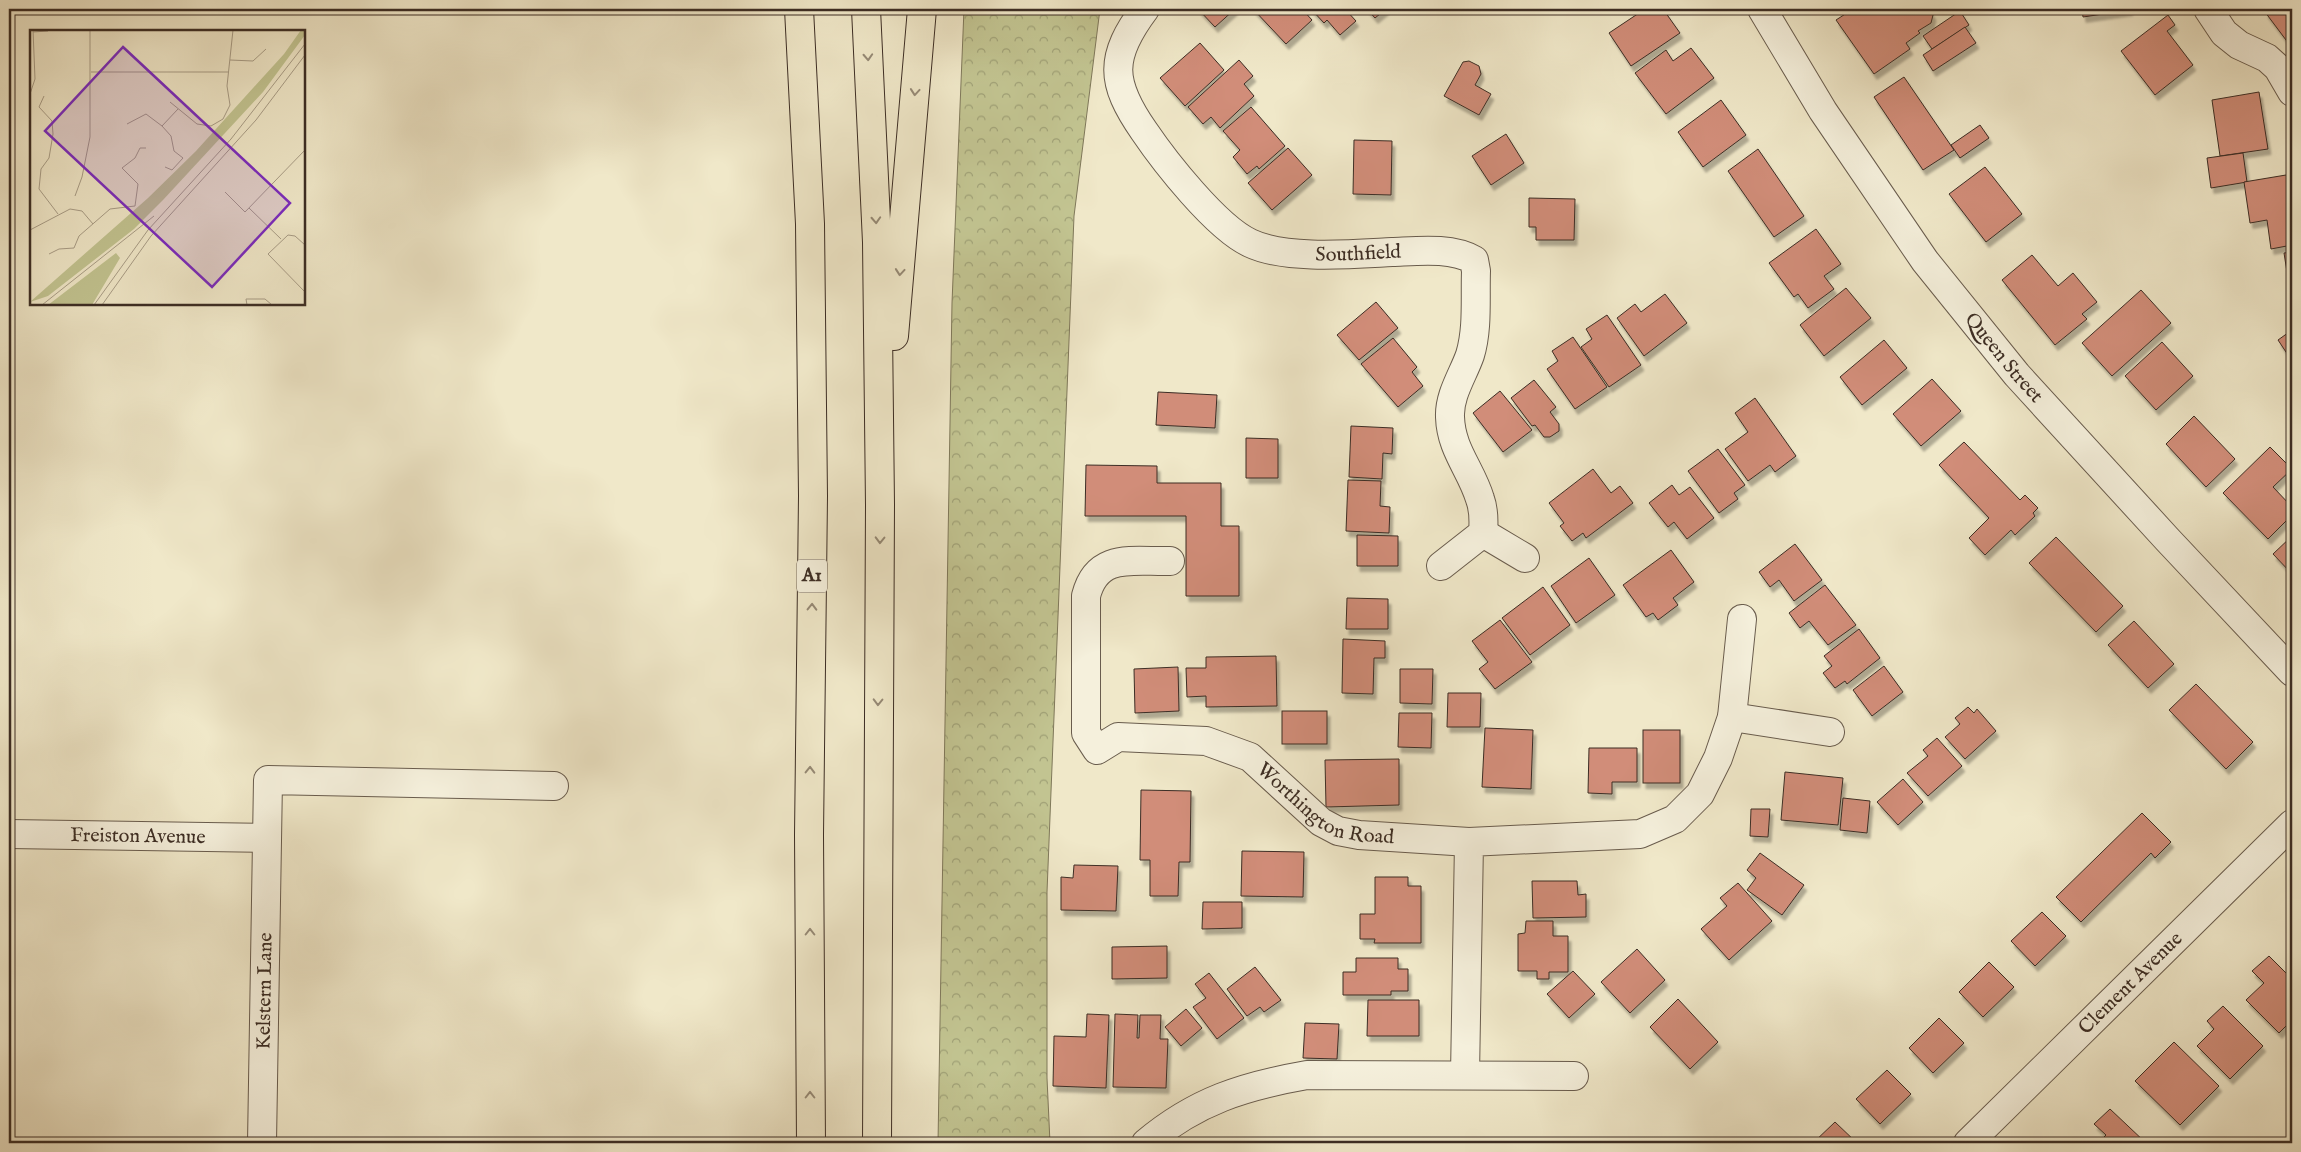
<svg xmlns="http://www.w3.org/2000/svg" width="2301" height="1152" font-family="'IM FELL English',serif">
  <defs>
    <pattern id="forest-crowns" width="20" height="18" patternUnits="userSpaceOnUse" patternTransform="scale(1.25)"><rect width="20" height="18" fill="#c2c491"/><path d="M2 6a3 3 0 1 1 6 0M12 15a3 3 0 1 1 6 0" fill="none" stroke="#9fa076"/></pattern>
    <filter id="shadow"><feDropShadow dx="3" dy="5.5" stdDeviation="1" flood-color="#0004"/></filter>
  </defs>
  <rect width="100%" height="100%" fill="#f0e8c9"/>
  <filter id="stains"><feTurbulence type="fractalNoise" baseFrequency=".004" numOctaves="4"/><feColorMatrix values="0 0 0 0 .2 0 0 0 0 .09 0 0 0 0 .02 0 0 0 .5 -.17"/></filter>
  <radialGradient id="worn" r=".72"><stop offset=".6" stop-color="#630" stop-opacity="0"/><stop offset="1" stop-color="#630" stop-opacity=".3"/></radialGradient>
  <path fill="url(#forest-crowns)" stroke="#7f785a" d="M964,9H1100L1074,216L1047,892V1078L1050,1143H938L952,303Z"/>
  <g fill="#d18d79" stroke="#3c2d24" filter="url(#shadow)">
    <path d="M1198,9H1235L1215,27Z"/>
    <path d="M1253,9H1302L1312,20L1286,44Z"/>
    <path d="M1311,9H1345L1356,21L1340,35L1327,20L1324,23Z"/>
    <path d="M1367,9H1386L1375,18Z"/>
    <path d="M1645,9H1663L1680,33L1631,66L1609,33Z"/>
    <path d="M1853,9H1905L1908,12L1913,9H1929L1933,15L1931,23L1918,31L1920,33L1906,43L1910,49L1874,74L1836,20Z"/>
    <path d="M2082,9H2130V10L2083,17Z"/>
    <path d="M2269,9H2292V48L2265,12Z"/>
    <path d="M1960,11L1969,25L1932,49L1923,36Z"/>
    <path d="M2168,15L2175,25L2167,31L2193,65L2155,95L2121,51Z"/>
    <path d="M1965,27L1976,43L1933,71L1923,55Z"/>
    <path d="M1200,43L1224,70L1185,106L1160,78Z"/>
    <path d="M1691,48L1714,78L1666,114L1635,73L1666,50L1673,61Z"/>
    <path d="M1239,60L1253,76L1244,84L1254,96L1220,128L1211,117L1203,124L1188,107Z"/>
    <path d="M1469,61L1479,66L1481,74L1475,85L1491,94L1479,115L1444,96L1463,62Z"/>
    <path d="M1904,77L1954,150L1923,170L1874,97Z"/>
    <path d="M2259,92L2268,149L2220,156L2212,100Z"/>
    <path d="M1721,100L1746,135L1703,167L1678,132Z"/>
    <path d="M1251,107L1285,146L1259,169L1257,166L1247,174L1233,157L1240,150L1223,131Z"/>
    <path d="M1980,125L1989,138L1960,158L1951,145Z"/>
    <path d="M1506,134L1524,163L1491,185L1472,156Z"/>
    <path d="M1354,140L1392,141L1391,195L1353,194Z"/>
    <path d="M1288,148L1312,175L1272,210L1248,183Z"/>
    <path d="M1758,149L1804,216L1774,237L1728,171Z"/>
    <path d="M2243,153L2247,182L2211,188L2207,158Z"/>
    <path d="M1985,167L2022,214L1986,242L1949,194Z"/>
    <path d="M2292,174V245L2271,249L2267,220L2250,223L2244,182Z"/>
    <path d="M1529,198L1575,199L1574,240H1536V227H1529Z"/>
    <path d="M1816,229L1841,264L1824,276L1834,289L1808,308L1798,294L1794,297L1769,263Z"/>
    <path d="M2292,252V304L2284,253Z"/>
    <path d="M2032,255L2058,286L2073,273L2097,302L2082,314L2087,319L2055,345L2002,280Z"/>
    <path d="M1846,288L1871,318L1824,356L1800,325Z"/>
    <path d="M2141,290L2171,323L2112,376L2082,343Z"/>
    <path d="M1665,294L1687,323L1644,356L1617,318L1635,304L1641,312Z"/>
    <path d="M1376,302L1398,328L1359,360L1337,335Z"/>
    <path d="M1607,315L1641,365L1609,387L1581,347L1592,339L1586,329Z"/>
    <path d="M2292,330V361L2278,340Z"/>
    <path d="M1573,337L1607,387L1575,409L1547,369L1558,361L1552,351Z"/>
    <path d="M1393,338L1417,367L1412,372L1423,386L1398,407L1361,364Z"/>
    <path d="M1884,340L1907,368L1862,405L1840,377Z"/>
    <path d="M2162,342L2193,376L2156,410L2125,376Z"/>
    <path d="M1932,379L1961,411L1921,446L1893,414Z"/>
    <path d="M1534,380L1556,407L1550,412L1559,424V431L1550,437H1544L1535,425L1532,426L1511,398Z"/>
    <path d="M1500,391L1532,430L1503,452L1473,413Z"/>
    <path d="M1158,392L1217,395L1215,428L1156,425Z"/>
    <path d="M1755,398L1796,456L1775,472L1770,465L1748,481L1725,449L1748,432L1735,413Z"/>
    <path d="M2194,416L2235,459L2206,487L2166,444Z"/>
    <path d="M1351,426L1393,428L1392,454L1383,453L1382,479L1349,477Z"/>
    <path d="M1246,438L1278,439V478H1246Z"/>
    <path d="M1964,442L2020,500L2025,495L2038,508L2033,513L2035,516L2015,535L2011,530L1985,555L1969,538L1989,518L1939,465Z"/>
    <path d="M2270,447L2292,469L2273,487L2292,507V515L2268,539L2223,493Z"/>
    <path d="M1718,449L1745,485L1734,493L1738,499L1719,513L1688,471Z"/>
    <path d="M1086,465L1157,466V483H1221V526H1239V596H1186V516H1085Z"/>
    <path d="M1593,469L1611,493L1620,486L1633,503L1586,538L1583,533L1572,541L1560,526L1564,523L1549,503Z"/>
    <path d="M1348,480L1381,481L1380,506L1390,507L1389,533L1346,531Z"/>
    <path d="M1672,485L1679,495L1690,487L1714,518L1687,539L1674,522L1668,527L1649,503Z"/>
    <path d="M1357,535L1398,536V566H1357Z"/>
    <path d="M2292,536V574L2273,554Z"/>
    <path d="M2056,537L2123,606L2096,632L2029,563Z"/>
    <path d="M1795,544L1822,580L1794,601L1779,580L1770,587L1759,572Z"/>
    <path d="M1671,550L1694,582L1673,598L1678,605L1658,620L1653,613L1646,617L1623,585Z"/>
    <path d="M1589,558L1615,595L1576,623L1551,586Z"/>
    <path d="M1825,585L1856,625L1828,645L1809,621L1800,628L1789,613Z"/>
    <path d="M1543,587L1570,625L1530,655L1502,618Z"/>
    <path d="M1347,598L1388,599V629H1346Z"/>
    <path d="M1500,620L1532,662L1495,689L1479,669L1488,662L1472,641Z"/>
    <path d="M2134,621L2174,664L2148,688L2108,645Z"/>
    <path d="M1859,629L1880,658L1847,684L1845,681L1835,688L1823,673L1832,666L1824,656Z"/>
    <path d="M1343,639L1385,641V658H1374L1373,694L1342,693Z"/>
    <path d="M1276,656L1277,706L1206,707V696L1187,697L1186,668H1206V657Z"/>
    <path d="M1884,666L1903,692L1872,716L1853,690Z"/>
    <path d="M1178,667L1179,711L1135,713L1134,669Z"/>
    <path d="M1400,669H1433L1432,704L1400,703Z"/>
    <path d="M2196,684L2253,742L2226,769L2169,710Z"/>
    <path d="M1448,693H1481L1480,727H1447Z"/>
    <path d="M1968,707L1974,713L1977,709L1996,731L1965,759L1945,737L1960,724L1955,718Z"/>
    <rect x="1282" y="711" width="45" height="33"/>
    <path d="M1399,713H1432L1431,748L1398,747Z"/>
    <path d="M1485,728L1533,730L1531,789L1482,787Z"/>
    <rect x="1643" y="730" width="37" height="53"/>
    <path d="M1937,738L1962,766L1928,796L1907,773L1928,756L1923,750Z"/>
    <path d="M1589,748H1637V782H1612V794L1588,793Z"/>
    <path d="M1399,759V805L1326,807L1325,760Z"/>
    <path d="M1785,772L1843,778L1838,825L1781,820Z"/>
    <path d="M1903,779L1923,802L1898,825L1877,802Z"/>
    <path d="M1141,790L1191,791L1190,862H1179L1178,896H1150V860H1140Z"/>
    <path d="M1843,798L1870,801L1867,833L1840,830Z"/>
    <path d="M1751,809H1770L1768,837L1750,836Z"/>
    <path d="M2142,813L2171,842L2155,858L2151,853L2081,922L2056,897Z"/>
    <path d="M1242,851L1304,852L1303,897L1241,896Z"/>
    <path d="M1760,853L1804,885L1782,915L1747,890L1756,878L1747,870Z"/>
    <path d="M1074,865L1118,866L1116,911L1061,910V877L1073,878Z"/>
    <path d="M1375,877H1408V886H1421V943H1374L1375,939H1360V914H1375Z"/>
    <path d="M1532,881H1577L1578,895L1586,894V917L1533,918Z"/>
    <path d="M1738,883L1772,921L1729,960L1701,929L1727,906L1720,898Z"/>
    <path d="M1203,902H1242V928L1202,929Z"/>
    <path d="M2042,912L2066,936L2035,966L2011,941Z"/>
    <path d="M1526,921H1553V936H1568V972H1549V979H1537V971H1518V934L1525,933Z"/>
    <path d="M1167,946V978L1112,979V947Z"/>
    <path d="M1637,949L1665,980L1630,1013L1601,982Z"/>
    <path d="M2269,956L2292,979V1020L2279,1033L2246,1000L2264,983L2252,971Z"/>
    <path d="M1356,958H1398V969H1408V991H1391V995H1343V972H1356Z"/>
    <path d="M1989,962L2014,987L1983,1017L1959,992Z"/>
    <path d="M1255,967L1281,1000L1264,1012L1260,1007L1247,1016L1227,989Z"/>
    <path d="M1573,971L1595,994L1569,1018L1547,994Z"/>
    <path d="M1209,973L1244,1018L1217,1039L1193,1007L1206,998L1195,984Z"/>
    <path d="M1678,999L1718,1042L1690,1069L1650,1027Z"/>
    <path d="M1368,1000H1419V1036H1367Z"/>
    <path d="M2223,1006L2263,1046L2230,1079L2197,1046L2214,1029L2207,1021Z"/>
    <path d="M1186,1009L1202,1028L1181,1046L1165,1027Z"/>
    <path d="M1087,1014L1109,1015L1106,1088L1053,1086L1054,1036L1086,1037Z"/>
    <path d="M1115,1014L1138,1015L1137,1038H1139L1140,1015H1161L1160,1039H1168L1166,1088L1113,1087Z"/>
    <path d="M1939,1018L1964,1043L1933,1073L1909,1048Z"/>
    <path d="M1305,1023L1339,1024L1337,1059L1303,1058Z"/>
    <path d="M2174,1042L2219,1086L2180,1125L2135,1081Z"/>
    <path d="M1887,1070L1911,1094L1880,1124L1856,1099Z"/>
    <path d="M2110,1109L2146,1143H2098L2106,1135L2094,1124Z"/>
    <path d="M1835,1122L1857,1143H1813Z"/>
  </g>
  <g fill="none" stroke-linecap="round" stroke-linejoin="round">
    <g stroke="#695c4d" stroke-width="30">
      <g id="minor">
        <path id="s1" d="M1145,9C1109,57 1110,82 1144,131C1165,162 1216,227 1250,243C1285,260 1353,254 1392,252C1418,251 1451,247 1474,260L1476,271C1475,298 1478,329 1470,355C1463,375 1449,395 1450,417C1451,450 1471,469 1480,499C1484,510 1484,521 1483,533L1441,566"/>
        <path id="s2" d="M1762,9L1823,111L1925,261L2017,375L2167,539L2292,672"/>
        <path d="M2208,9L2224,33L2239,45L2267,58L2278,68L2292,92"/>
        <path d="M1483,533L1525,558"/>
        <path id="s3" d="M1170,561C1133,562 1097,552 1086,596V733L1097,750L1118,737L1206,741L1250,757L1321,822L1338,831L1359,835L1469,842"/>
        <path d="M1732,717L1830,732"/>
        <path id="s4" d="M9,834L267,838"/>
        <path d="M1465,1075L1469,842L1640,834L1675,819L1700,794L1718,758L1732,717L1742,619"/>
        <path id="s5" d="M262,1143L268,780L554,786"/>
        <path d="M1146,1143C1196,1101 1244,1086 1307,1075L1574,1076"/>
        <path id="s6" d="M1968,1143L2292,824"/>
      </g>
    </g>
    <g stroke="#3c2d24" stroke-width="30">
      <g id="highway">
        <path d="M799,9L810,224L813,496L809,835L811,1143"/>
        <path d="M866,9L877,242L880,505L877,1143"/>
        <path d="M894,336L922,9"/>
      </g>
    </g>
    <use href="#minor" stroke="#f5f0dc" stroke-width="28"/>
    <use href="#highway" stroke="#f0e8c9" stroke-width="28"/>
  </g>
  <defs><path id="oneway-chevron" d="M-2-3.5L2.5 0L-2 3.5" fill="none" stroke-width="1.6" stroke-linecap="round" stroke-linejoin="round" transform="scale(1.25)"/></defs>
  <g stroke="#968a76">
    <use href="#oneway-chevron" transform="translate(868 57) rotate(87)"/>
    <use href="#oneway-chevron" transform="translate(915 92) rotate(95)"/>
    <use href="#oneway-chevron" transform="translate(876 220) rotate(87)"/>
    <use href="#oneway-chevron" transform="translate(900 272) rotate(95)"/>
    <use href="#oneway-chevron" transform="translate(880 540) rotate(91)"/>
    <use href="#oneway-chevron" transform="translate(812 607) rotate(-89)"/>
    <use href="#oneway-chevron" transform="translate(878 702) rotate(91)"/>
    <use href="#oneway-chevron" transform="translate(810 770) rotate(-89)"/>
    <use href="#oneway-chevron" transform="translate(810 932) rotate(-90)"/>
    <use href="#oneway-chevron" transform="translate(810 1095) rotate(-90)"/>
  </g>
  <g text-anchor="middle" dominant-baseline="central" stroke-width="5" stroke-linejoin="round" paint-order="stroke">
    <rect fill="#f5f0dc" stroke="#74685b" stroke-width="1" x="797" y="559.5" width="30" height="33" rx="4"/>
    <g font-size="19" font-weight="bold" fill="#3c2d24">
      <text x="812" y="576">A1</text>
    </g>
    <g font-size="20" fill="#3c2d24" stroke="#f5f0dc">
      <text stroke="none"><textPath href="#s1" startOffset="400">Southfield</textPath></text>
      <text stroke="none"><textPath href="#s2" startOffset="425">Queen Street</textPath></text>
      <text stroke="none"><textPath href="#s3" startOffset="511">Worthington Road</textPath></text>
      <text stroke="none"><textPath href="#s4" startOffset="129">Freiston Avenue</textPath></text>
      <text stroke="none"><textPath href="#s6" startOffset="228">Clement Avenue</textPath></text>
      <text stroke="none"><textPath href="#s5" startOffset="152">Kelstern Lane</textPath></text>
    </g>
  </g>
  <g transform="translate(30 30)">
    <rect width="275" height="275" fill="#f0e8c9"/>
    <path d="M271,0H275V5L233,62L133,170L104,199L18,266L0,272L118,168L166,121L254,24ZM86,223L90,228L62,275H18Z" fill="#c2c491"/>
    <path fill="none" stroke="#a89d87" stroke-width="1" d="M3,2L18,1M200,30L223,31L236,19M61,42H198M0,64L5,49L3,0M14,66L9,77L22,91L23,104L19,128L11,139L9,159L28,184M140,72L167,94L181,96L193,89L200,75L197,56L203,0M97,94L116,84L132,96L148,79M132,96L141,106L144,121L153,128L142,140L135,137M195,162L215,182L275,120M45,166L52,147L60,107V0M219,178L251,209M0,200L40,179L52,181L63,194M275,215L265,206L258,205L238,224L275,262M19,224L29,219L44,218L49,206L80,179L105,176L108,154L92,138L105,128L110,118H116M12,275L124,186M64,275L118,200L201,109L275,14M72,275L121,206L226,90L275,25M217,275L216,269H235L242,275"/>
    <path fill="#7b2cbf" fill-opacity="0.15" stroke="#7b2cbf" stroke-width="2.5" d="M93,17L260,173L182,257L15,101Z"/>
    <rect width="275" height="275" fill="none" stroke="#3c2d24" stroke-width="2.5"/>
  </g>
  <rect width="2301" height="1152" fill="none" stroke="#f0e8c9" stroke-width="30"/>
  <rect x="10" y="10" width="2281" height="1132" fill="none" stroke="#3c2d24" stroke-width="2.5"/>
  <rect x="15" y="15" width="2271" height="1122" fill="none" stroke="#3c2d24"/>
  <rect width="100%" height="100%" filter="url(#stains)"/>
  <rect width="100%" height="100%" fill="url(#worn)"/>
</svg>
